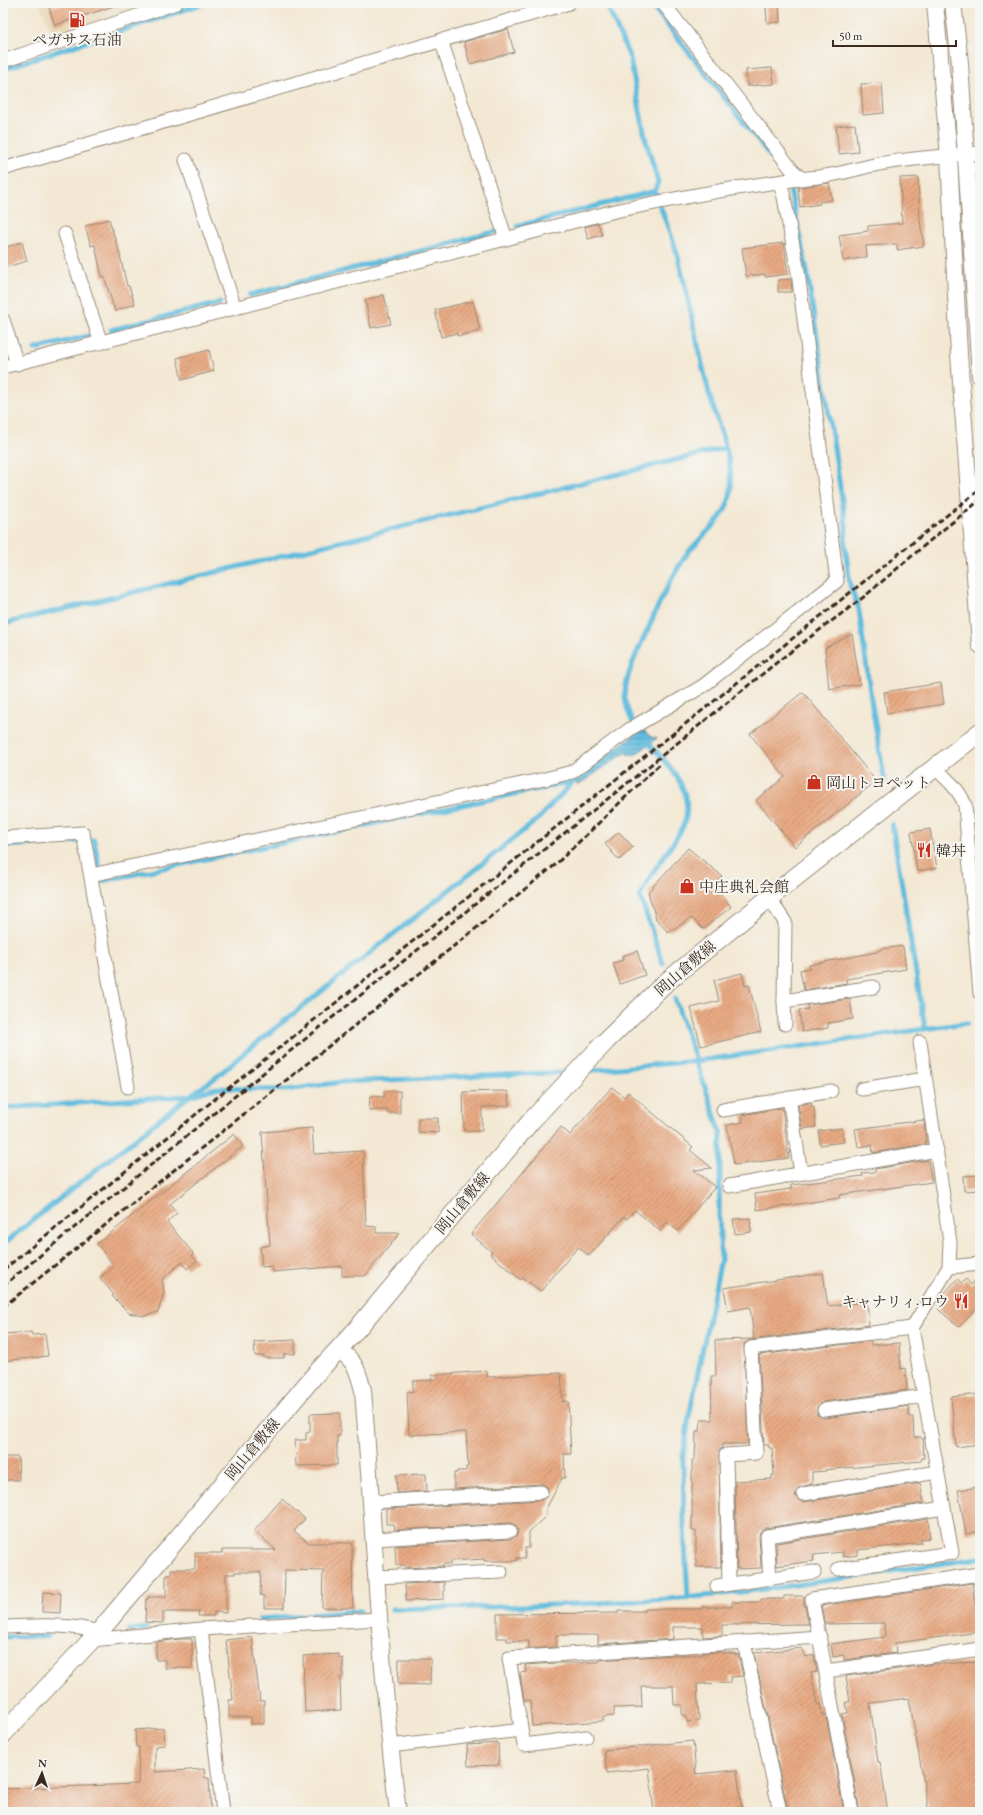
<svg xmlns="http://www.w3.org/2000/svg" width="983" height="1815" font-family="'EB Garamond','Noto Serif JP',serif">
  <defs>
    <pattern id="water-rules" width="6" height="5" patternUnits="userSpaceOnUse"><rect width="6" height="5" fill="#5fbbdd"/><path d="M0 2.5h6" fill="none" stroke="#5098b3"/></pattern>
    <pattern id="building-hatch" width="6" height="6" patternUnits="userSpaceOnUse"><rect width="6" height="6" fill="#e8aa84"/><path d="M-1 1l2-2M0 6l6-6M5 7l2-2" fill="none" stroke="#bd8b6b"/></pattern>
  </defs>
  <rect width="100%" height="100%" fill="#f6f6f2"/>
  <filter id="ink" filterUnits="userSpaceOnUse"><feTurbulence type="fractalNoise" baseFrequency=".025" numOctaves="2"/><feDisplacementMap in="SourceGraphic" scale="8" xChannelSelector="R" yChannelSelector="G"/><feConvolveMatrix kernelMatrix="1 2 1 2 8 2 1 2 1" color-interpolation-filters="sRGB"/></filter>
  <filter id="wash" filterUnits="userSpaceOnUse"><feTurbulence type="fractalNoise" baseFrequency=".012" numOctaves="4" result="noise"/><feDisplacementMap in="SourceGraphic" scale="16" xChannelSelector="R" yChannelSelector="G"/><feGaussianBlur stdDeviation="0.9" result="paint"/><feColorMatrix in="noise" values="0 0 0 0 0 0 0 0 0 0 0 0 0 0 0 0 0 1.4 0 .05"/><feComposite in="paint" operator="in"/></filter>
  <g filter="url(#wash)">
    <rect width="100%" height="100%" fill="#f3e8d3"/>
    <path fill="#e8d9ba" d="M39,3H159L54,37Z"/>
    <path fill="url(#water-rules)" stroke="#4d727e" d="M643,729L651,737L657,738L634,756L625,753L578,785L571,779Z"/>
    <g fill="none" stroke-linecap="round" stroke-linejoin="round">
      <g stroke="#5fbbdd" stroke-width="5">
        <path d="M606,3L630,58L645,137L658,182L655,191C662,213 672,235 678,257C689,300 697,345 708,389C715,420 739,470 729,500C722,523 701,535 687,554C671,577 659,603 648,629C639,648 628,669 625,691C624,704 629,714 634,725"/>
        <path d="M650,3L782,171L790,189L807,271L846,526L845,545L850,585L859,610L871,699L885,783"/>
        <path d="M3,69L205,3"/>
        <path d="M518,226L655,191"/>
        <path d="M250,295L498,231"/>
        <path d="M111,330L220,303"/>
        <path d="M35,349L88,336"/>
        <path d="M3,624L725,448"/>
        <path d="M645,740C670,765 702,797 679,834C666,855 650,873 640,896L663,964"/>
        <path d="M892,824L925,1029"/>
        <path d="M3,846L94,840L102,881L572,782"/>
        <path d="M675,999L721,1134L719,1214L721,1259L689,1417L683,1457L684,1529L688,1597"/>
        <path d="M585,1071L697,1061L967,1023"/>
        <path d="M3,1108L189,1096L216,1088L287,1090L341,1082L571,1072"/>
        <path d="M3,1244L189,1096L214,1079L249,1049L537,820L573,782L579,777"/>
        <path d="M392,1609C496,1607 600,1605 704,1596C796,1587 888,1571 980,1558"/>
        <path d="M260,1619L360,1611"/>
        <path d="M129,1630L146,1628"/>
        <path d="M3,1637L48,1636"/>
      </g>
    </g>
    <g id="blocks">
      <g fill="url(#building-hatch)">
        <path d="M64,3H113L114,6L55,25L49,8Z"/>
        <path d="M779,6L780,22L767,23L766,7Z"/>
        <path d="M508,29L514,52L470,64L464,42Z"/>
        <path d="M772,68L774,84L747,86L746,70Z"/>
        <path d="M882,83L884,113L863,115L861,84Z"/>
        <path d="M855,124L858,152L839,154L836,126Z"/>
        <path d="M918,177L920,221L924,246L897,250V244L866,246L867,257L843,261L839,235L868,231V226L902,223L900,178Z"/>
        <path d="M829,183L832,200L819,202L820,204L800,207L798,187Z"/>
        <path d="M109,219L120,255L127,286H129L135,304L115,311L104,276L102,277L95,245L91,246L85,226Z"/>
        <path d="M598,223L602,235L588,239L585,227Z"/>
        <path d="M22,242L27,261L3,268V248Z"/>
        <path d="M784,243L788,274L765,277V274L746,276L742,248Z"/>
        <path d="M791,279L792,292H778V280Z"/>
        <path d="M384,295L391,324L371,328L365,300Z"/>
        <path d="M473,301L480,331L457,336V333L441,337L435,310Z"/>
        <path d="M209,350L214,371L182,380L177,358Z"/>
        <path d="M852,634L860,684L829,689L825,648Z"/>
        <path d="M941,683L944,704L887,713L884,692Z"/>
        <path d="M803,692L876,781L795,847L756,800L785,777L750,734Z"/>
        <path d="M930,829L937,868L917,871L911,832Z"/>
        <path d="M619,832L633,847L619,860L605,844Z"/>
        <path d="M688,848L722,876L713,884L731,907L703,929L692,918L668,932L656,919L648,892Z"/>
        <path d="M903,946L906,969L846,979L847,983L804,990L800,970L810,968L809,965L877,952V951L882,949Z"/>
        <path d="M637,951L645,975L620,984L613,963L623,960L622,956Z"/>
        <path d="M742,973L745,986L749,985L761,1032L701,1046L691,1008L719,1001L714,980Z"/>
        <path d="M850,999L853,1019L828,1023V1028L802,1032L799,1010L808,1009L807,1005Z"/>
        <path d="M612,1087L624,1097L628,1092L693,1147L690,1150L712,1168L694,1170L715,1187L678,1231L667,1222L660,1231L635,1210L627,1219L624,1217L589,1256L578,1247L541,1291L523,1278L521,1280L490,1254L492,1252L471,1234L561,1127L570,1135Z"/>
        <path d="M384,1091H400V1113H387L388,1110H369L370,1096L384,1097Z"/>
        <path d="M503,1091L508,1092L509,1106L482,1107V1131H464L463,1092Z"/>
        <path d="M811,1103L812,1107H814L816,1127L802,1129L798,1105Z"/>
        <path d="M782,1108L789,1158L734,1165L727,1125L743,1122L742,1115Z"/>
        <path d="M418,1118H438V1133L418,1132Z"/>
        <path d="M924,1120L926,1144L873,1153L872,1145L858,1147L855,1129Z"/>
        <path d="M312,1128L314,1154L363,1151L366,1226L376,1227V1233H400L365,1276H342V1266L273,1272L272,1266L262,1267L260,1247L270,1245L262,1132Z"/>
        <path d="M842,1128L844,1142L820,1145L819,1131Z"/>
        <path d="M234,1134L243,1146L170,1204L177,1213L167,1222L193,1253L192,1256L197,1261L187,1269L182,1262L162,1279L164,1292L158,1312L144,1316L129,1313L112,1296L114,1295L100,1278L114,1266L97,1244Z"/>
        <path d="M928,1160L932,1182L853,1193L839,1195L840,1198L757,1210L755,1194L791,1189V1185L863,1176L862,1173L875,1172V1169Z"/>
        <path d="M980,1175V1190L964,1191L963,1176Z"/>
        <path d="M750,1218L751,1232L735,1234L733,1219Z"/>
        <path d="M823,1273L828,1306L867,1302L869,1325L750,1340L744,1344L748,1444H722V1448L719,1452L721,1567H696V1531H692V1460H695L696,1431H700L701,1420H712L711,1376H716L715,1340L754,1339L750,1307L728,1311L724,1288Z"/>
        <path d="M980,1275V1305L959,1327L938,1309L943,1304L938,1301L957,1279L962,1283L966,1279L971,1285Z"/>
        <path d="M31,1332L32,1335L45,1334L48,1356L3,1361V1334Z"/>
        <path d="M295,1340V1354H284V1358H264V1356H255L254,1342Z"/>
        <path d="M871,1341V1345L899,1343L901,1369L905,1368L907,1390L823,1402L817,1407V1415L825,1418L909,1406V1417H913L914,1437H921L922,1439H923L924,1458H922L921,1461L825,1470L826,1471L812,1472V1484L798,1488L795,1496L800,1501L804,1502L920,1483L924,1503L765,1528L760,1532L759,1536L761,1568L737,1569L735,1481L772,1479V1475H774L772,1448H769V1445H764L759,1355Z"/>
        <path d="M487,1371V1377L561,1373L563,1402L568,1401L571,1454H564L565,1478H562L546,1509V1516L529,1532V1548H525V1558H517V1561H484V1559L450,1561L451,1564H443V1566L405,1568V1565H396L395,1546L510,1539L517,1535L518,1530L514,1524L510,1523L395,1530L394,1524H386V1509L541,1500L548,1495L547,1487L541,1484L454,1489V1473H457V1471H466V1467H468L466,1432L409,1435L407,1392L413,1391V1381L432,1380V1375Z"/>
        <path d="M980,1394V1444L956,1447L951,1397Z"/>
        <path d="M340,1413V1436H337V1465L296,1466L295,1440H306V1433L310,1432V1414Z"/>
        <path d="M4,1457H18L19,1480H4Z"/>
        <path d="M426,1474L427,1491L397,1493L396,1475Z"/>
        <path d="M980,1487V1531L966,1534L958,1490Z"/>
        <path d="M282,1499L305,1519L294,1531L309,1543H352L353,1608H322L323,1571L285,1570L284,1608H264V1596L260,1595L261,1572H235V1574H226V1613L214,1612V1616H198L199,1612H163V1623L145,1622L146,1599H148V1597H166V1575H171V1569H195V1553H222V1550H276L254,1531Z"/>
        <path d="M928,1519L930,1538L921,1539V1543L858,1550V1555L843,1557V1552L813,1555L814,1561L777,1566L776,1543Z"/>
        <path d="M444,1582V1599L406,1601L405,1584Z"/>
        <path d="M972,1583L980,1632L895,1643L896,1653L844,1660V1655L833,1657L831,1644L885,1637L884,1623L825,1624L821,1606Z"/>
        <path d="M43,1592L61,1593L60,1613L42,1612Z"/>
        <path d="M784,1596H804V1606H805L809,1624L722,1625V1636L703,1637V1627H673V1639L598,1644V1635H556V1647L529,1649V1641H507V1638H497V1614L618,1613V1611H645V1609H702V1607H732V1602H761V1599H784Z"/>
        <path d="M252,1637L260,1701H264V1724H251V1717H229V1700H233L226,1640Z"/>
        <path d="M180,1639H192V1668H165V1660H156V1642Z"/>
        <path d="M802,1648L806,1657L814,1655L817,1672L811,1673L817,1704H820L822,1715H826L844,1812H790L786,1801L754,1653Z"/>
        <path d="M722,1652V1653H735V1655L738,1654L743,1676L730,1677V1683L697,1684L699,1721L687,1722L686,1715H682V1705H674L673,1686H641L642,1707L614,1708V1716L603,1717V1721L532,1726L530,1700H524L521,1681L520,1673L526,1672L525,1665L556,1663H584V1662H599V1660L673,1655H703V1653Z"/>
        <path d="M339,1654V1659L343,1658V1677H340L341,1710L305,1712L303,1656Z"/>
        <path d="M399,1659H431L430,1685L398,1684Z"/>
        <path d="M980,1662V1812H929L909,1698L870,1703L878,1762H880L881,1768L888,1812H860L842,1714L848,1713L846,1702H850L846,1676L935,1664Z"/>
        <path d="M164,1728L165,1745L155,1746V1772L204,1769L205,1778H209L211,1812H3V1789L138,1784L139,1747H136L135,1730Z"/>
        <path d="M693,1741L696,1774L737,1770L742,1812H654L649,1768L607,1773L604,1750Z"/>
        <path d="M498,1743L499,1765L468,1766L467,1745Z"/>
      </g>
    </g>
  </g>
  <g filter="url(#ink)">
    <use href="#blocks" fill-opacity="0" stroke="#978978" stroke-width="1"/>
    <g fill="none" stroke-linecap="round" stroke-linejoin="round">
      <g stroke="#978978" stroke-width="15">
        <g id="minor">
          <path d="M663,3L793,171L801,178"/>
          <path d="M441,40L506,239"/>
          <path d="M3,61L176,3"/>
          <path d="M186,160L235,308"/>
          <path d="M3,169L569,3"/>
          <path d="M65,234L101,343"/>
          <path d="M3,320L17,364"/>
          <path d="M3,367L615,211C682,197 750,184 818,177C837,175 856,169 874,165C909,158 945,156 980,153"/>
          <path d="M934,767C946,778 959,789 965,805L980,993"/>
          <path d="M3,838L83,833L128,1087"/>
          <path d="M91,875L545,779L572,772L630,729L703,686L837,581L798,272L783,192L779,182"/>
          <path d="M769,898L785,922L784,1001L873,987"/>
          <path d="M784,1001L785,1024"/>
          <path d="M920,1042L950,1242L949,1267"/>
          <path d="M862,1089L925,1079"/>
          <path d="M789,1098L801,1173"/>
          <path d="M723,1110L831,1091"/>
          <path d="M729,1186L937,1150"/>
          <path d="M824,1410L925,1396"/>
          <path d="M803,1494L937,1472"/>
          <path d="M372,1502L541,1492"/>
          <path d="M374,1539L510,1531"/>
          <path d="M838,1569L952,1553L912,1328L949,1267L980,1264"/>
          <path d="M376,1577L501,1572"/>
          <path d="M770,1578L767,1536L944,1508"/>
          <path d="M729,1583L726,1455L756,1453L751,1348L912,1328"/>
          <path d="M717,1586L814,1572"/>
          <path d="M3,1627C35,1626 68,1623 99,1632"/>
          <path d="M201,1629L223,1812"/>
          <path d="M92,1640L201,1629L378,1619"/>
          <path d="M744,1642L780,1812"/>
          <path d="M826,1671L980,1649"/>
          <path d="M586,1737L524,1745L509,1658L820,1637"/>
          <path d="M390,1746L521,1730"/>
          <path d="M852,1812L812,1599L979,1574L980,1581"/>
        </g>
      </g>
      <g stroke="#978978" stroke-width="18">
        <g id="tertiary">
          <path d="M935,3L949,156L959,354L980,645"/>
          <path d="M953,3L960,63L980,376"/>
          <path d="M339,1349C357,1364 357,1369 363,1390C374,1531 380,1672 398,1812"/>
        </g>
      </g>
      <g stroke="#978978" stroke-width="20">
        <path id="secondary" d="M3,1734L99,1632L313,1377L357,1329L531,1121L606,1041L664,984L769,898L980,732"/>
      </g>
      <use href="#minor" stroke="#fff" stroke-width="13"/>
      <use href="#tertiary" stroke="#fff" stroke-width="16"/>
      <use href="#secondary" stroke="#fff" stroke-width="18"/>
      <g stroke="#3b2a1e" stroke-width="3" stroke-dasharray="6 3" stroke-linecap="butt">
        <path d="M3,1270L215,1099L980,489"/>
        <path d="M3,1286L284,1056L644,770L781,659L865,596L939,533L980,500"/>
        <path d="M3,1307L555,865L661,763"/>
      </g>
    </g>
  </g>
  <defs>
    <g id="fuel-bare" transform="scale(1.2)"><path d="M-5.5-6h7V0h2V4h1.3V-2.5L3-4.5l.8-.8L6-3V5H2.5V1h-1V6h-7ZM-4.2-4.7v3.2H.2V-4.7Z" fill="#c8321e" stroke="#f6f6f2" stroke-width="2.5" paint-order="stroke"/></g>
    <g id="shop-bare" transform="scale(1.2)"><path d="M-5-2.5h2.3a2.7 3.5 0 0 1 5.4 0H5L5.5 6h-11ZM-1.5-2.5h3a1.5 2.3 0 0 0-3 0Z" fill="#c8321e" stroke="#f6f6f2" stroke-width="2.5" paint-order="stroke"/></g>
    <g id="restaurant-bare" transform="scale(1.2)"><path d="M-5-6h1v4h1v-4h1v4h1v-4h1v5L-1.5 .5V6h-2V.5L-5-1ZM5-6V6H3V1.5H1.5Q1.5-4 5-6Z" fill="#c8321e" stroke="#f6f6f2" stroke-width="2.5" paint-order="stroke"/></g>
  </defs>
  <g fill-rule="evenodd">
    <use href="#fuel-bare" x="77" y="20"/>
    <use href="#shop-bare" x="814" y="782"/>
    <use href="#restaurant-bare" x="924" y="850"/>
    <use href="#shop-bare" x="687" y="886"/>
    <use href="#restaurant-bare" x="961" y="1301"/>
  </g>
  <g text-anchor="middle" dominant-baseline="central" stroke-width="4" stroke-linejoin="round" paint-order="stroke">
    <g font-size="15" fill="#3b2a1e" stroke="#f6f6f2" text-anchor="start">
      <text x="77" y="39" text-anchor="middle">ペガサス石油</text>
      <text x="826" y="782">岡山トヨペット</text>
      <text x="936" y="850">韓丼</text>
      <text x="699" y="886">中庄典礼会館</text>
      <text x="949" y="1301" text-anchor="end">キャナリィ·ロウ</text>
    </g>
    <g font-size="15" fill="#3b2a1e" stroke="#f6f6f2">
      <text transform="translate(685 968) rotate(-41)">岡山倉敷線</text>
      <text transform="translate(462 1203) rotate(-50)">岡山倉敷線</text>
      <text transform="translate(252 1449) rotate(-50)">岡山倉敷線</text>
    </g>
  </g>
  <rect width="983" height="1815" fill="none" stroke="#f6f6f2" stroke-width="16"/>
  <g transform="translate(42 1773) rotate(3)" stroke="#f6f6f2" stroke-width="3" paint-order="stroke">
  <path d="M0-3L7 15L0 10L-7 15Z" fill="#3b2a1e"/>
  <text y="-6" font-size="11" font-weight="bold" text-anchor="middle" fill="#3b2a1e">N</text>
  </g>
  <path d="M833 40v6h123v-6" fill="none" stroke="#3b2a1e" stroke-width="2"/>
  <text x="839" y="40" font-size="12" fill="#3b2a1e" stroke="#f6f6f2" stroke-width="3" paint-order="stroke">50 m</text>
</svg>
